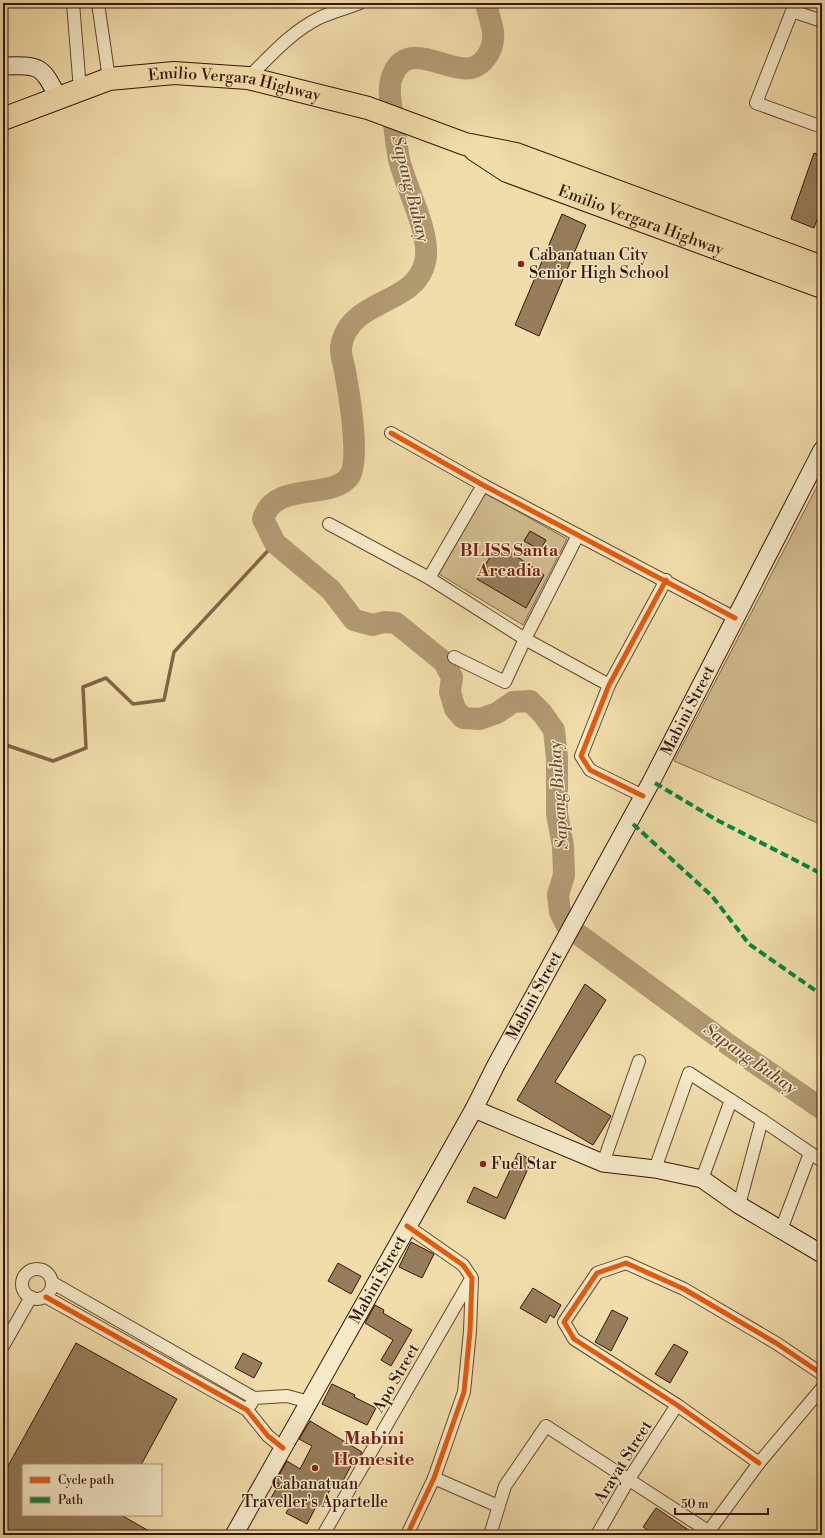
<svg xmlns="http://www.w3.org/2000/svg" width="825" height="1538" font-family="'Libre Bodoni',serif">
  <rect width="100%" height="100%" fill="#f0ddaa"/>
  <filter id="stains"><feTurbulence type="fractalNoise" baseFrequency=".005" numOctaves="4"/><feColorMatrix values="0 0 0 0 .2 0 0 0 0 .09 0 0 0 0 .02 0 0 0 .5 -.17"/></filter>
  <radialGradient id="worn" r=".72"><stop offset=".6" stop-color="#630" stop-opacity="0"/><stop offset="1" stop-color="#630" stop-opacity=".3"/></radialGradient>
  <g fill="#d0bb8e" stroke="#83684a">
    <path d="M822,477V825L674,761Z"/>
    <path d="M485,493L567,539L523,625L439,574Z"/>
  </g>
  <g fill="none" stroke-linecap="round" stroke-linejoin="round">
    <path stroke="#806447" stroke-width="3.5" d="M3,744L53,761L86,748L83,687L106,678L133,704L164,700L174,652L275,543"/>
    <path stroke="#b19972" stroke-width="22" d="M486,3C488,12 491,22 493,31C495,50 482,72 461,68C436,65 402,41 391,80C388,92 391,105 393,116C395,130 396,145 399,159C405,187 432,234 425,262C415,307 349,297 341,347C340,354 344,364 345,371C349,393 361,461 349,477C330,501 275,480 263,519L275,543L331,590L354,620L373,625L384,622L396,623L444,662L452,677L450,692L455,709L463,718L480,719L497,713L513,702L530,701L542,713L554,730L557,758V814L563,846L564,875L558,895L560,912L567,926L729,1045L822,1109"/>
  </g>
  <g fill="#977d5b" stroke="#361506">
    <path d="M814,153L822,156V206L814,228L791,219Z"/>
    <path d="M562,214L586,225L539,336L515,325Z"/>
    <path d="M530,531L546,540L540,550L524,541Z"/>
    <path d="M498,544L544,575L526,608L477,579Z"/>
    <path d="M585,984L606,1000L555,1082L611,1116L593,1145L517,1100Z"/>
    <path d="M518,1153L532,1160L505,1219L467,1202L474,1187L497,1198Z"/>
    <path d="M411,1242L434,1254L422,1278L399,1267Z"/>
    <path d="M338,1263L361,1276L351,1294L328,1281Z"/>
    <path d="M533,1288L561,1305L554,1318L550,1315L546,1323L520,1308Z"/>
    <path d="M375,1305L384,1310L383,1313L412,1330L391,1366L381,1360L393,1340L365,1323Z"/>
    <path d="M612,1310L628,1318L611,1351L595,1342Z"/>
    <path d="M76,1343L177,1399L141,1465H23V1515H121L156,1535H3V1475Z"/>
    <path d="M674,1344L688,1352L670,1383L655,1374Z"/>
    <path d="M243,1353L262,1363L254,1378L235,1368Z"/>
    <path d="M332,1384L355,1395L354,1397L376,1408L367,1425L322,1404Z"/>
    <path d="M310,1421L362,1452L354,1466L352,1464L338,1490L332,1486L321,1507L317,1505L307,1524L286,1513L289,1508L271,1498L279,1484L275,1482L287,1461L300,1469L312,1446L299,1439Z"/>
    <path d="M656,1508L696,1535H655L643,1527Z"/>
  </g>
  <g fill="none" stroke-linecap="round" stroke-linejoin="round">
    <g stroke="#64472f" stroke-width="14">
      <g id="street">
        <path d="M73,3L80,90"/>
        <path d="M98,3L109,79"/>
        <path d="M822,21L792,11L756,103L822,127"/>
        <path d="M248,78C270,56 291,32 319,18C332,12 347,8 360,3"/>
        <path d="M391,433L483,485L735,618"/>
        <path d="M329,524L429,578L525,639L609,685"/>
        <path d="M429,578L483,485"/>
        <path d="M454,657L505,682L525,639L578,535"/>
        <path d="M643,796L590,770L581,756L609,685L666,580"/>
        <path d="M603,1163L639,1061"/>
        <path d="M655,1169L689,1073L762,1120L822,1161"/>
        <path d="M702,1179L731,1100"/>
        <path d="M739,1205L762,1120"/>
        <path d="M781,1230L810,1153"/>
        <circle cx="37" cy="1284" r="15"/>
        <path d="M53,1283L254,1398"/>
        <path d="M46,1297L247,1410L268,1436L283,1448"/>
        <path d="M3,1346L31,1297"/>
        <path d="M251,1404L254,1398L287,1396L309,1402"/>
        <path d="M759,1463L677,1405L574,1339L564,1322L597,1273L626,1263L684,1289L776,1343L822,1374"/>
        <path d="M434,1478L498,1506"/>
        <path d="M323,1535L471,1279"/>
        <path d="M407,1535L434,1478L464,1392L470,1331L472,1278L463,1265L407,1226"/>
        <path d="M490,1535L505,1486L546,1426L708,1531"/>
        <path d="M597,1535L629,1479L677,1405"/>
        <path d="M706,1535L759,1463L822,1388"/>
      </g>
    </g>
    <g stroke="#361506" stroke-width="19">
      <g id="secondary">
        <path d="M3,66C40,65 42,65 58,98"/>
        <path d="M474,1109L603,1163L655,1169L702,1179L739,1205L822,1254"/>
        <path id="s1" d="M234,1535L474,1109L496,1065L651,782L822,450"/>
      </g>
    </g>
    <g stroke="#361506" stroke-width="24">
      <g id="highway">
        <path id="s2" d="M3,119L109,79L174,73L248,78L368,108L465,144L516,154L822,267"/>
        <path id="s3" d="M475,150L507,171L822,287"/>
      </g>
    </g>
    <use href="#street" stroke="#f5e9c8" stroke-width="12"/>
    <use href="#secondary" stroke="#f5e9c8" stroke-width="17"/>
    <use href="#highway" stroke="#f0ddaa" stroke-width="22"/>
    <g stroke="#00873e" stroke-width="4" stroke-dasharray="8 4" stroke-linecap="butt">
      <path d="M655,783L715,819L822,874"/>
      <path d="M633,824L712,896L749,944L822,995"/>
    </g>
    <g stroke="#f5e9c8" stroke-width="8">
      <g id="cycleway">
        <path d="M391,433L483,485L735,618"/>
        <path d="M643,796L590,770L581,756L609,685L666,580"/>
        <path d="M46,1297L247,1410L268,1436L283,1448"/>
        <path d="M759,1463L677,1405L574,1339L564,1322L597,1273L626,1263L684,1289L776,1343L822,1374"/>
        <path d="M407,1535L434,1478L464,1392L470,1331L472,1278L463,1265L407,1226"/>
      </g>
    </g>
    <use href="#cycleway" stroke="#e8590c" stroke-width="5"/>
  </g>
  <g fill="#8f2418" stroke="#f5e9c8" stroke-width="1.5">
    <circle cx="521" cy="264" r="4"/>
    <circle cx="483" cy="1164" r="4"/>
    <circle cx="315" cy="1468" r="4"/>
  </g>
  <g text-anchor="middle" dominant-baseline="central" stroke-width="3" stroke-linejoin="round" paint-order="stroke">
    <g font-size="16" fill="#361506" stroke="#f5e9c8">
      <text stroke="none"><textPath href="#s2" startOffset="240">Emilio Vergara Highway</textPath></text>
      <text stroke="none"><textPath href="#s3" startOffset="181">Emilio Vergara Highway</textPath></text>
      <text stroke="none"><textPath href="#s1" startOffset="941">Mabini Street</textPath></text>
      <text stroke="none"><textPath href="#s1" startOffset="617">Mabini Street</textPath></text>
      <text stroke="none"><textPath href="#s1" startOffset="293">Mabini Street</textPath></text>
      <text transform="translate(396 1378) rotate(-60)">Apo Street</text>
      <text transform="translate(623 1462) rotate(-58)">Arayat Street</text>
    </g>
    <g font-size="16" fill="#361506" stroke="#f5e9c8" text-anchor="start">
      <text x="529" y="255">Cabanatuan City<tspan x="529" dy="18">Senior High School</tspan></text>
      <text x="491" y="1164">Fuel Star</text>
      <text x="315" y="1484" text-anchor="middle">Cabanatuan<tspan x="315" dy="18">Traveller's Apartelle</tspan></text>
    </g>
    <g font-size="17" font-style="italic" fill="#674a31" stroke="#f5e9c8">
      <text transform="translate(410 189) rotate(76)">Sapang Buhay</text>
      <text transform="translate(559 795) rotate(-94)">Sapang Buhay</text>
      <text transform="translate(750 1059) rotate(35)">Sapang Buhay</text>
    </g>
    <g font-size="17" font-weight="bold" fill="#7a1f14" stroke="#f5e9c8">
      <text x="509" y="551">BLISS Santa<tspan x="509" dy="20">Arcadia</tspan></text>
    </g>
    <g font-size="18" font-weight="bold" fill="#7a1f14" stroke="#f5e9c8">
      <text x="374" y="1438">Mabini<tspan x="374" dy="21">Homesite</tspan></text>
    </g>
  </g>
  <rect width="825" height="1538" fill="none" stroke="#f0ddaa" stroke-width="16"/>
  <rect x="4" y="4" width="817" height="1530" fill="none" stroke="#361506" stroke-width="2"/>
  <rect x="8" y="8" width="809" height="1522" fill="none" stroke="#361506"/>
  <rect x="22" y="1464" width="140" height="52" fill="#f5e9c8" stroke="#a9947a"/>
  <rect x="30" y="1477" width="20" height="6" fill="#e8590c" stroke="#a9947a"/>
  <text x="58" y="1484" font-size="12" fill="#361506">Cycle path</text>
  <rect x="30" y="1497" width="20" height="6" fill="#00873e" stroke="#a9947a"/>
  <text x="58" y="1504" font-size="12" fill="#361506">Path</text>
  <path d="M675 1508v6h93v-6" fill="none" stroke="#361506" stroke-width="2"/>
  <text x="681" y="1508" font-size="12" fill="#361506" stroke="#f5e9c8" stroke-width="3" paint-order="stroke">50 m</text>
  <rect width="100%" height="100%" filter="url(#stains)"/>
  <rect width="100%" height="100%" fill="url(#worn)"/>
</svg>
